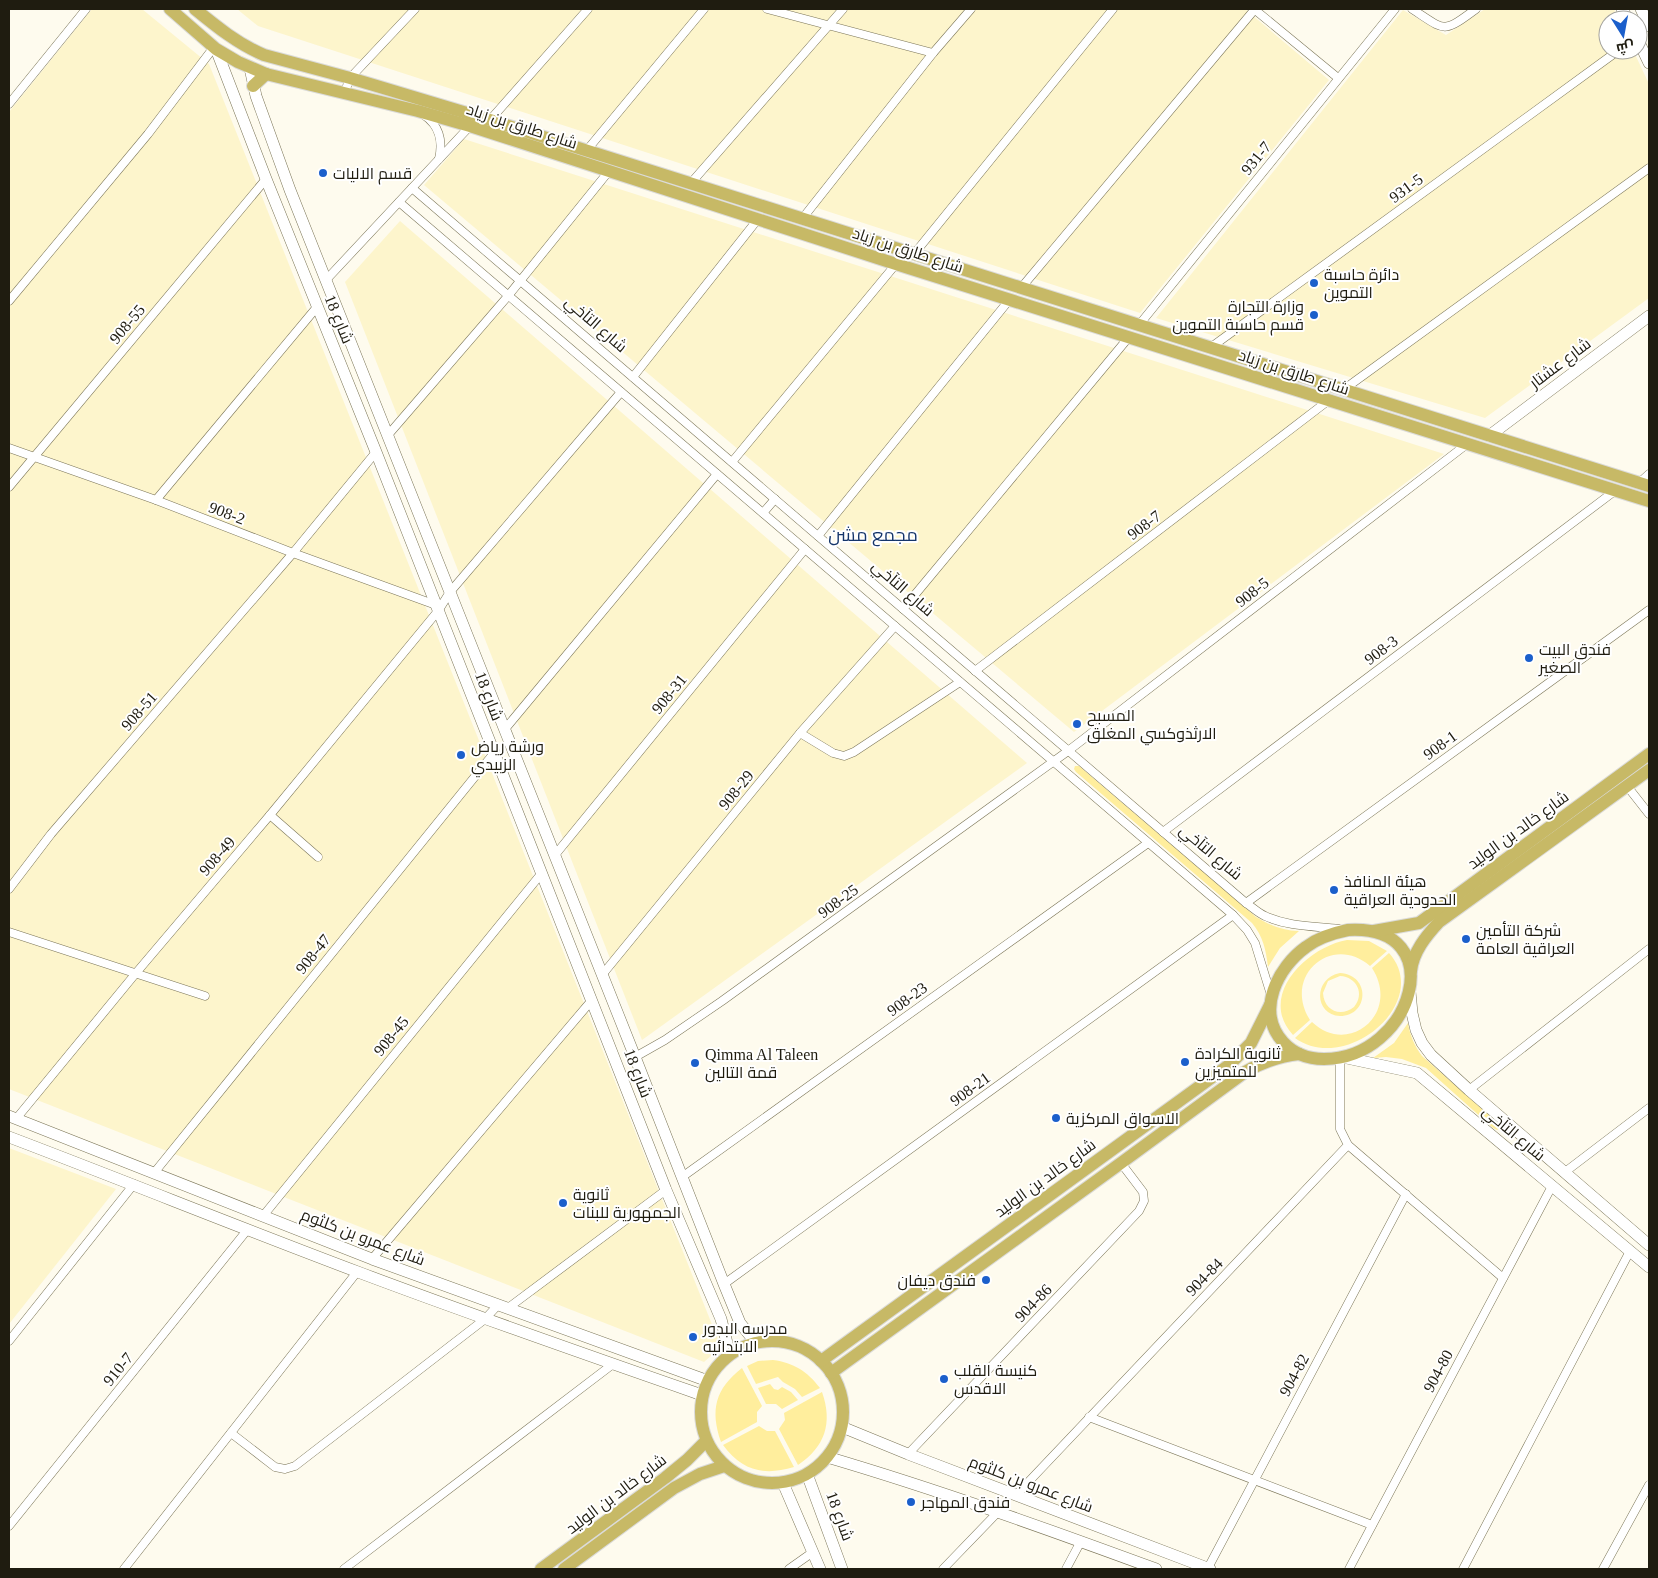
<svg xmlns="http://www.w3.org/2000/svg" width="1658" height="1578" font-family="'Times New Roman',Cairo,serif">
  <rect width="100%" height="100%" fill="#fefbee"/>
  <g fill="#fdf5cc">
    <path d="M92,9H142L209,64L721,1347L704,1362L9,1089V112Z"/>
    <path d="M237,9H1245L1329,80L1140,313L258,26Z"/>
    <path d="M1485,9H1614L1619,20H1608V50H1633L1649,84V298L1485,418L1156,318L1403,10L1446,35Z"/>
    <path d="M464,139L1444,454L1074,732L424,185Z"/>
    <path d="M400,221L1027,763L642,1040L345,282Z"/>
    <path d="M9,1148L116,1189L9,1324Z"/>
  </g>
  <g fill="#ffee9d" fill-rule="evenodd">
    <path d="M1075,766H1079L1256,917C1270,925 1282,931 1299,931L1280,948L1268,967C1266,950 1263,936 1252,923L1076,772L1074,769Z"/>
    <path d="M1347,940L1369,941L1387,951L1370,966C1332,933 1282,976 1310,1020L1293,1035C1257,996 1307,947 1347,940Z"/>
    <path d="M1389,953C1433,1002 1346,1075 1295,1038L1312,1022C1349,1057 1401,1013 1372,968Z"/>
    <path d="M1340,973C1371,975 1369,1016 1340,1016C1314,1015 1313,978 1340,973ZM1340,976C1357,977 1365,994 1354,1007C1340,1018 1324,1010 1323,993L1328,981Z"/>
    <path d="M1408,1023C1410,1035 1414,1045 1422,1056L1499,1124V1129L1497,1130L1493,1128L1426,1068L1402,1059L1386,1057L1373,1058L1394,1043Z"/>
    <path d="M773,1360C794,1363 807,1371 820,1388L802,1397L795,1389L783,1382L778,1377L756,1384L747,1366L758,1361Z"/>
    <path d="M742,1368L762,1406L757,1412V1422L721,1442C710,1410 715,1389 742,1368Z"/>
    <path d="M770,1384L774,1389L778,1390L782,1387L791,1392L798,1400L782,1409L776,1404H766L758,1388Z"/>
    <path d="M822,1392C833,1423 825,1447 798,1465L779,1429L785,1420L784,1413Z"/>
    <path d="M759,1426L767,1431H775L794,1467C764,1476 742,1471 723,1445Z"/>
  </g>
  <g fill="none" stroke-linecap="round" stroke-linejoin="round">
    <g stroke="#7c7658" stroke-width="9">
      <g id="street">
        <path d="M767,9L933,53"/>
        <path d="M1254,9L1338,78"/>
        <path d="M1412,9C1446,31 1442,34 1476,9"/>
        <path d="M344,94L350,78L415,9"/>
        <path d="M9,104L86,9"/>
        <path d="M424,115C440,126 443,141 439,159"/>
        <path d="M490,120L588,9"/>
        <path d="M587,150L704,9"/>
        <path d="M691,183L843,9"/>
        <path d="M412,188L1246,903C1252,907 1258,913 1265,916C1289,927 1314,926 1339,929"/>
        <path d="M399,202L1233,915L1247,930L1255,943L1271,995"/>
        <path d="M802,219L933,53L971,9"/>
        <path d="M914,254L1113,9"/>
        <path d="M326,280L470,126"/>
        <path d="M1021,288L1255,9"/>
        <path d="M9,301L148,134L214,47"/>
        <path d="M1139,325L1395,9"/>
        <path d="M1210,348L1619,50"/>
        <path d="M633,377L758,219"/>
        <path d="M1343,390L1649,168"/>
        <path d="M388,435L508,296L609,171"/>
        <path d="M9,448L156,500L293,553L436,605"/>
        <path d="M732,462L896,264"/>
        <path d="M1639,483L1649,474"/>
        <path d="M9,487L266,179"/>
        <path d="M156,500L317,307"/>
        <path d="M763,513L775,499"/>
        <path d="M818,536L1010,299"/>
        <path d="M903,609L1129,337"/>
        <path d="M975,671L1329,400"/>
        <path d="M505,729L717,474"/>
        <path d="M800,733L833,753L844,756L854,752L960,682"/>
        <path d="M1627,786L1649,814"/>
        <path d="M270,815L318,857"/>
        <path d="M1163,832L1616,490"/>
        <path d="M555,855L805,549"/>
        <path d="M9,889L51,834L293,553L376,452"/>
        <path d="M1246,903L1649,610"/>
        <path d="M9,932L205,996"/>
        <path d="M602,975L800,733L895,626"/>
        <path d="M635,1057L665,1040L722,1001L1068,751L1467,444"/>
        <path d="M1469,1090L1649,949"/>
        <path d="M16,1119L136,973L270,815L438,611L450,592L621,392"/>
        <path d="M1348,1145L1503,1278"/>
        <path d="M1565,1172L1649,1108"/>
        <path d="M154,1173L494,753"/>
        <path d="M682,1177L1148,843"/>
        <path d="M263,1216L541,874"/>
        <path d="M372,1259L592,1000"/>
        <path d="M724,1284L1233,915"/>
        <path d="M508,1308L666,1190"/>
        <path d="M9,1341L134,1184"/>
        <path d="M1089,1417L1372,1525"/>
        <path d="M231,1433L275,1467L285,1469L295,1466L485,1319L498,1305"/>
        <path d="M908,1454L1139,1211L1144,1201L1143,1192L1121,1163"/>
        <path d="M1016,1495L1348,1145L1340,1129V1057"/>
        <path d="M9,1526L248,1229"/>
        <path d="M1208,1568L1406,1194"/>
        <path d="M124,1569L357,1272"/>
        <path d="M344,1569L613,1364"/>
        <path d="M789,1569L813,1552"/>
        <path d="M943,1569L998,1512"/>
        <path d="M1066,1569L1081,1541"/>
        <path d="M1349,1569L1552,1186"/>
        <path d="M1463,1569L1630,1251"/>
        <path d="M1603,1569L1649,1485"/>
      </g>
    </g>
    <g stroke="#7c7658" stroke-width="12">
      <g id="secondary">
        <path d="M1622,9L1628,20"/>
        <path d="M1641,9L1649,26"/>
        <path d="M1638,40L1649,63"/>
        <path d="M216,49L266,179L376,452L666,1190L721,1319L730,1355"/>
        <path d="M250,68L256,96L290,190L635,1057L724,1284L740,1323L756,1343"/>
        <path d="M1489,436L1649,316"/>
        <path d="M1410,992L1412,1013L1416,1030L1422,1043L1431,1055L1469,1090L1649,1245"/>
        <path d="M1342,1057L1417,1073L1649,1267"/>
        <path d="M9,1116L372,1259L708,1381"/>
        <path d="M9,1137C125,1181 241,1228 358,1272C472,1315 587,1355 702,1395"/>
        <path d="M842,1427L908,1454L1210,1569"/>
        <path d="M827,1457C939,1490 1047,1529 1156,1569"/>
        <path d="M807,1474L842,1569"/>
        <path d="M783,1483L820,1569"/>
      </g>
    </g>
    <g stroke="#dbdbd9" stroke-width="14">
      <g id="primary">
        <path d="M170,9L216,49L238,62L266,74L418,111L470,126L896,264L1649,501"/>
        <path d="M195,9C217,27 238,44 264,55L350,78L490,120L1649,486"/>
        <path d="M253,86L266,74"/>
        <path d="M1348,930C1453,924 1413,1059 1324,1059C1308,1059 1293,1053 1283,1042C1255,1011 1278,967 1306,947C1319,937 1333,933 1348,930Z"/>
        <path d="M1374,931L1419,923L1649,754"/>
        <path d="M1411,971C1413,952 1426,936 1439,922L1649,770"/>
        <circle cx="772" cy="1412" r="71"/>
        <path d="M821,1361L1229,1065L1251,1043L1270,1005"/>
        <path d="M831,1373L1121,1163L1245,1072C1263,1062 1279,1056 1299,1054"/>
        <path d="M541,1569L665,1478L687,1460L706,1441"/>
        <path d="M564,1569L674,1488L700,1474L724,1466"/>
      </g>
    </g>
    <use href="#street" stroke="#fff" stroke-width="8"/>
    <use href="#secondary" stroke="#fff" stroke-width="11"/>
    <use href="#primary" stroke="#c7b966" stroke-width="12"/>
  </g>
  <g fill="#1b5fcb" stroke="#fff" stroke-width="2">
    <circle cx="323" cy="173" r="5"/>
    <circle cx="1314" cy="283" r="5"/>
    <circle cx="1314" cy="315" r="5"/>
    <circle cx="1529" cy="658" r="5"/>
    <circle cx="1077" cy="724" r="5"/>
    <circle cx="461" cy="755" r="5"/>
    <circle cx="1334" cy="890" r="5"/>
    <circle cx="1466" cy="939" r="5"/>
    <circle cx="1185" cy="1062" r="5"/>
    <circle cx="695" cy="1063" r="5"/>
    <circle cx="1056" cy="1118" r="5"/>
    <circle cx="563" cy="1203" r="5"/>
    <circle cx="986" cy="1280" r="5"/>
    <circle cx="693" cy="1337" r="5"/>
    <circle cx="944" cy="1379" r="5"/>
    <circle cx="911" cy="1502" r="5"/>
  </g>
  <g text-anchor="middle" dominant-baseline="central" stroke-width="4" stroke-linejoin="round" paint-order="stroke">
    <g font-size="16" fill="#1f1c10" stroke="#fff">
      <text transform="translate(522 126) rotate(18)">شارع طارق بن زياد</text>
      <text transform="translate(1256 158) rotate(-51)">931-7</text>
      <text transform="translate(1406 188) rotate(-36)">931-5</text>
      <text transform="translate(908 250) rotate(18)">شارع طارق بن زياد</text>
      <text transform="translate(339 319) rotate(68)">شارع 18</text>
      <text transform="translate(127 324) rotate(-50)">908-55</text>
      <text transform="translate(596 324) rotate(41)">شارع التآخي</text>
      <text transform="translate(1560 363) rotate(-37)">شارع عشتار</text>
      <text transform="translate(1294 372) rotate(18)">شارع طارق بن زياد</text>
      <text transform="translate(227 513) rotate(21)">908-2</text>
      <text transform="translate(1144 525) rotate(-37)">908-7</text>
      <text transform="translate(903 588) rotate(41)">شارع التآخي</text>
      <text transform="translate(1252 592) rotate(-38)">908-5</text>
      <text transform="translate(1381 650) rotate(-37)">908-3</text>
      <text transform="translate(669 694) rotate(-51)">908-31</text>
      <text transform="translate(489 696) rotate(69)">شارع 18</text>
      <text transform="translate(139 711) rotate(-49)">908-51</text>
      <text transform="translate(1440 745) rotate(-36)">908-1</text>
      <text transform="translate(736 790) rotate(-51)">908-29</text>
      <text transform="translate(1518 830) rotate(-36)">شارع خالد بن الوليد</text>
      <text transform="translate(1211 852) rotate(40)">شارع التآخي</text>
      <text transform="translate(217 856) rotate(-49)">908-49</text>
      <text transform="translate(838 901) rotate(-36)">908-25</text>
      <text transform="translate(313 954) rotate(-51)">908-47</text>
      <text transform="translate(907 999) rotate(-36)">908-23</text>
      <text transform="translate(391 1036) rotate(-51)">908-45</text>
      <text transform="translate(638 1073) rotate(69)">شارع 18</text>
      <text transform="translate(970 1089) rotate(-36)">908-21</text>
      <text transform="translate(1514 1133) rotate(40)">شارع التآخي</text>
      <text transform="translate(1045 1178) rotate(-36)">شارع خالد بن الوليد</text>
      <text transform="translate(363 1237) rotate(21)">شارع عمرو بن كلثوم</text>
      <text transform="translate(1204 1277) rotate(-46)">904-84</text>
      <text transform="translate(1033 1303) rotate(-46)">904-86</text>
      <text transform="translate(118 1369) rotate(-51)">910-7</text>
      <text transform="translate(1438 1371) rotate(-62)">904-80</text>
      <text transform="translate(1294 1375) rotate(-62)">904-82</text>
      <text transform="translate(1031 1484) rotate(21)">شارع عمرو بن كلثوم</text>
      <text transform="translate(616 1494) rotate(-37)">شارع خالد بن الوليد</text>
      <text transform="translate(840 1516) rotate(70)">شارع 18</text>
    </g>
    <g font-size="16" fill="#1f1c10" stroke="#fff" text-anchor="start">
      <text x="333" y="173">قسم الاليات</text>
      <text x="1324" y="274">دائرة حاسبة<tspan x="1324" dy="18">التموين</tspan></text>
      <text x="1304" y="306" text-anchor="end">وزارة التجارة<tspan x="1304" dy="18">قسم حاسبة التموين</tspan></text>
      <text x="1539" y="649">فندق البيت<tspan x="1539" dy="18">الصغير</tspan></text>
      <text x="1087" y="715">المسبح<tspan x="1087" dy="18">الارثذوكسي المغلق</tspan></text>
      <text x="471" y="746">ورشة رياض<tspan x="471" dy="18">الزبيدي</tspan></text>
      <text x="1344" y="881">هيئة المنافذ<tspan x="1344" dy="18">الحدودية العراقية</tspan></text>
      <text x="1476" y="930">شركة التأمين<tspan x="1476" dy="18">العراقية العامة</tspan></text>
      <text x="1195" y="1053">ثانوية الكرادة<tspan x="1195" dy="18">للمتميزين</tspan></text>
      <text x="705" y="1054">Qimma Al Taleen<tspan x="705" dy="18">قمة التالين</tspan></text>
      <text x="1066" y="1118">الاسواق المركزية</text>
      <text x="573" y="1194">ثانوية<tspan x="573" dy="18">الجمهورية للبنات</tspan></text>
      <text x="976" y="1280" text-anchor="end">فندق ديفان</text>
      <text x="703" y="1328">مدرسه البدور<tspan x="703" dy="18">الابتدائيه</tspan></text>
      <text x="954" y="1370">كنيسة القلب<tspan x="954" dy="18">الاقدس</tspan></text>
      <text x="921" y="1502">فندق المهاجر</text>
    </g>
    <g font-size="18" fill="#15356a" stroke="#fff">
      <text x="873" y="535">مجمع مشن</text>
    </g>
  </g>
  <rect width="1658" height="1578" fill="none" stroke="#1f1c10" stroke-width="20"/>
  <g transform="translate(1623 35) rotate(169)"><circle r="24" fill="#ffffff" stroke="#a5a49f"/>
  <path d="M0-4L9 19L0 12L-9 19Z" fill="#1b5fcb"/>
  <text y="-8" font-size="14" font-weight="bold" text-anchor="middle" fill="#1f1c10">ش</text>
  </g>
</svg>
